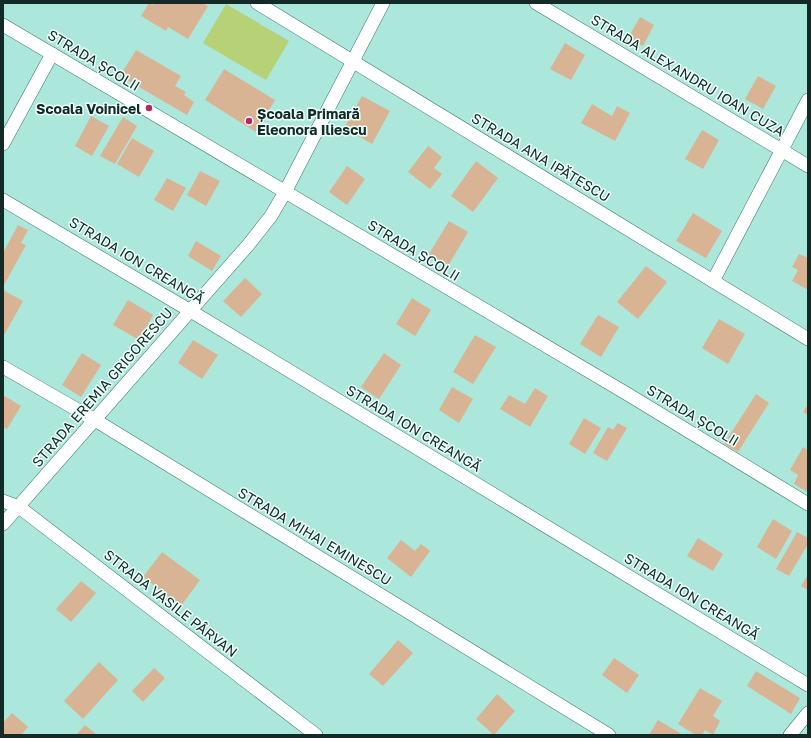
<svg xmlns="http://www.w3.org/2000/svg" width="811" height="738" font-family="'Golos Text',sans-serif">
  <rect width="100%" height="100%" fill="#ace7dc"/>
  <path fill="#b6d176" d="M226,4L289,41L266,80L203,43Z"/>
  <g fill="#d9b494">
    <path d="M149,3L153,5L154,3H202L208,6L188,39L168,27L166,31L141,16Z"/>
    <path d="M640,17L654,25L643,46L628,38Z"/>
    <path d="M565,43L585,55L571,80L550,69Z"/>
    <path d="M136,50L181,76L175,86L186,92L184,95L194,102L187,115L120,76Z"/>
    <path d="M224,69L275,100L256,132L205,100Z"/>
    <path d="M758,76L776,86L763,109L745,99Z"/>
    <path d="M362,96L390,111L372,144L344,128Z"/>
    <path d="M592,104L612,116L617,106L630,113L615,141L581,123Z"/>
    <path d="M91,116L109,126L92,156L75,146Z"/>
    <path d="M123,117L137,126L115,164L100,156Z"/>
    <path d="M702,130L719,140L703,169L685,159Z"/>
    <path d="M132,138L154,151L139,177L117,164Z"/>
    <path d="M428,146L442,157L434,168L442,174L430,189L408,172Z"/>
    <path d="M476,161L498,178L473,212L451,196Z"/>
    <path d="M347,166L365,179L347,205L329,192Z"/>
    <path d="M200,171L220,181L206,206L187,195Z"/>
    <path d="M167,178L186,188L173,211L154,200Z"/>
    <path d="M693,213L722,231L706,258L676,241Z"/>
    <path d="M449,221L468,232L448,266L429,254Z"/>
    <path d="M18,225L28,230L21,243L26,245L4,285L3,253Z"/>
    <path d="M196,241L221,256L212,271L188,256Z"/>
    <path d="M799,254L808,258V290L792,281L798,270L792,267Z"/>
    <path d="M646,266L667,282L638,319L617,302Z"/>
    <path d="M245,278L262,294L241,317L223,301Z"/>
    <path d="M3,290L23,301L3,337Z"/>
    <path d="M412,298L431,310L415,336L396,324Z"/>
    <path d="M128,300L153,315L139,340L113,325Z"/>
    <path d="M598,315L619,327L601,357L580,344Z"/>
    <path d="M719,319L745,334L728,364L702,348Z"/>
    <path d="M475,335L496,347L473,384L453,372Z"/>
    <path d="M193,340L218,355L202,379L178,363Z"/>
    <path d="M82,353L101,365L81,397L62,385Z"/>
    <path d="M384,353L401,365L379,399L361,387Z"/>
    <path d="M452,387L473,399L459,423L439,410Z"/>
    <path d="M535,388L548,396L530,427L500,409L509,395L525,404Z"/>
    <path d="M756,394L769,403L738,452L724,444Z"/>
    <path d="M3,395L21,406L7,429L3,427Z"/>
    <path d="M808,404V415L803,412Z"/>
    <path d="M584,418L601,428L585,454L569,444Z"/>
    <path d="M618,423L627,428L607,461L593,453L608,427L613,430Z"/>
    <path d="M803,447L808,450V488L806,491L794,484L798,475L790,470Z"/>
    <path d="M773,519L792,531L776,559L757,547Z"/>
    <path d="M797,532L808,538V544L789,576L776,569Z"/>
    <path d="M698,538L723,554L713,571L687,556Z"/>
    <path d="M401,540L415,551L421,544L430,551L411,577L387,558Z"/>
    <path d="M162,552L200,580L181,606L143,577Z"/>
    <path d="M808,575V590L801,586Z"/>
    <path d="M81,581L96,593L71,622L56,609Z"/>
    <path d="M398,640L413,653L383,686L369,674Z"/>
    <path d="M614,658L639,675L627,693L602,675Z"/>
    <path d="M99,662L118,680L83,719L64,701Z"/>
    <path d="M154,668L165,678L143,702L132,691Z"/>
    <path d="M756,671L800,698L791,714L747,686Z"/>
    <path d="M700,688L722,701L713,716L720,721L713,735L705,730L702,735H696L678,724Z"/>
    <path d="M497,694L515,711L494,735L476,719Z"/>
    <path d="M12,713L28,727L21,735H3V723Z"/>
    <path d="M658,720L680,733L678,735H649Z"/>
    <path d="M85,725L97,735H76Z"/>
  </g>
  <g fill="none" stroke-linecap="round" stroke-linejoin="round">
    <g stroke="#3c756c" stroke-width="14">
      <g id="street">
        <path d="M257,3L808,339"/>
        <path d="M536,3L808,166"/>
        <path d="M3,25L629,395L808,504"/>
        <path d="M3,144L52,54"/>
        <path d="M3,200L189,310L808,685"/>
        <path d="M713,281L808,100"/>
        <path d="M3,367L95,420L609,735"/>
        <path d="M3,501L19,507L316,735"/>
        <path d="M3,524L249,244L271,216L285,192L383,3"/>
        <path d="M790,735L808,713"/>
      </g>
    </g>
    <use href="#street" stroke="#fff" stroke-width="13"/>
  </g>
  <g fill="#b52860" stroke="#edfffb" stroke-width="1.5">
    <circle cx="149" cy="108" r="4"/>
    <circle cx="249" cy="121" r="4"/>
  </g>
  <g text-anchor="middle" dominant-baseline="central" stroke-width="3" stroke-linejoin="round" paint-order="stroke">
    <g font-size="14" fill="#132a26" stroke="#edfffb">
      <text transform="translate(94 60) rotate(31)">STRADA ȘCOLII</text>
      <text transform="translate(688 75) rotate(31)">STRADA ALEXANDRU IOAN CUZA</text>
      <text transform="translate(541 157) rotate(31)">STRADA ANA IPĂTESCU</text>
      <text transform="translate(414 250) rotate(31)">STRADA ȘCOLII</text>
      <text transform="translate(137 260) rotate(31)">STRADA ION CREANGĂ</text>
      <text transform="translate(102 387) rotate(-49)">STRADA EREMIA GRIGORESCU</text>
      <text transform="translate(693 415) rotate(31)">STRADA ȘCOLII</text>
      <text transform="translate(414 428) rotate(31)">STRADA ION CREANGĂ</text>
      <text transform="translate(315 536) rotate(31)">STRADA MIHAI EMINESCU</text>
      <text transform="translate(692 596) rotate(31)">STRADA ION CREANGĂ</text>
      <text transform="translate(171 603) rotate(38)">STRADA VASILE PÂRVAN</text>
    </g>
    <g font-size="14" font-weight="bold" fill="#132a26" stroke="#edfffb" text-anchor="end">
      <text x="141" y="108">Scoala Voinicel</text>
      <text x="257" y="113" text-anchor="start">Școala Primară<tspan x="257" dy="16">Eleonora Iliescu</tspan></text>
    </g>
  </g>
  <rect width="811" height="738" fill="none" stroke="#132a26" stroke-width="8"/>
</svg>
